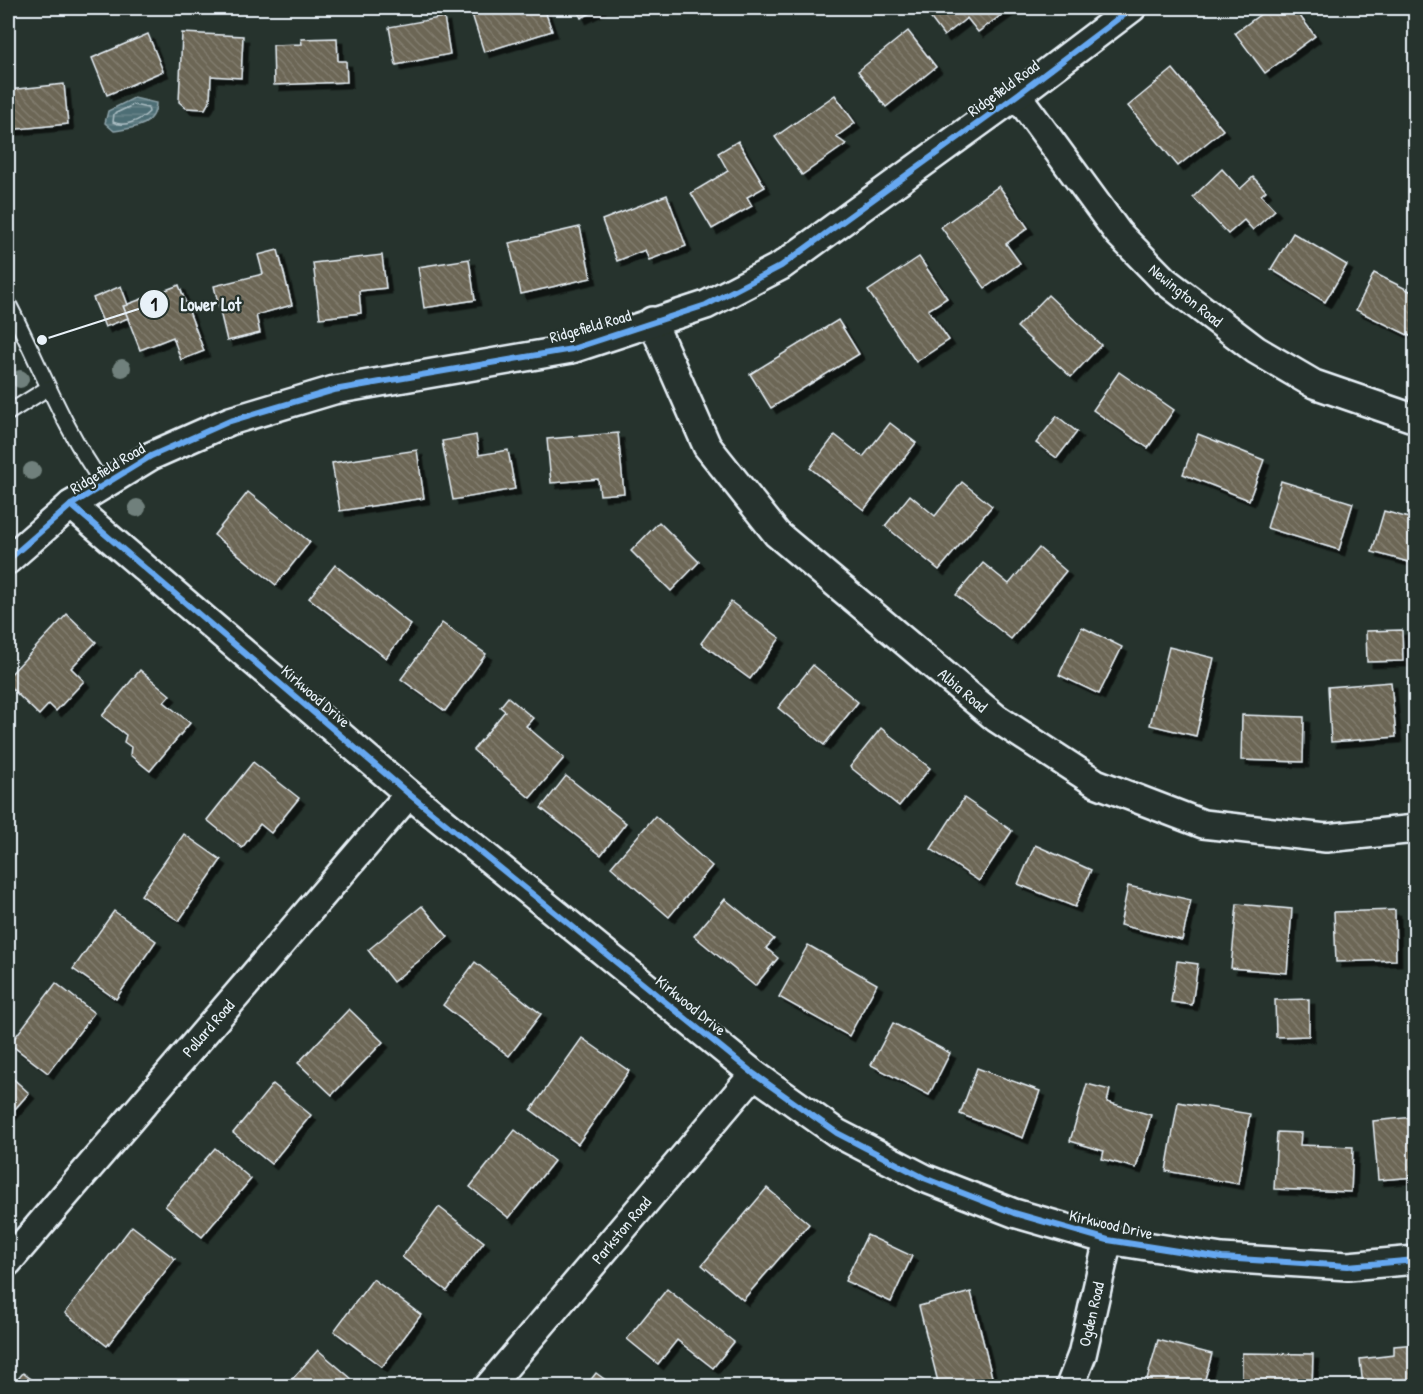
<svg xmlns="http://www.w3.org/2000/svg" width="1423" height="1394" font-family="'Patrick Hand',sans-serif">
  <defs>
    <pattern id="water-rules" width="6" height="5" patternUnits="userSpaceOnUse" patternTransform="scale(1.5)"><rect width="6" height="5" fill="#4e6e74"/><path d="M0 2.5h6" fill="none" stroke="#688389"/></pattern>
    <pattern id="building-back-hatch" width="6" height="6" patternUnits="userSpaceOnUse" patternTransform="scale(1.5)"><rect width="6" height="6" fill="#6c6655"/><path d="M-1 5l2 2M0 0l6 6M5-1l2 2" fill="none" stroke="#817c6e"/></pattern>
    <filter id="shadow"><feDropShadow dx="5.5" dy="5.5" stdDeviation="0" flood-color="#0009"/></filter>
  </defs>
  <rect width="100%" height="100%" fill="#26332d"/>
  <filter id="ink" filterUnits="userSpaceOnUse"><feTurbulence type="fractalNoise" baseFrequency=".0167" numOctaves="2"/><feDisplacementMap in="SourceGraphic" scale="12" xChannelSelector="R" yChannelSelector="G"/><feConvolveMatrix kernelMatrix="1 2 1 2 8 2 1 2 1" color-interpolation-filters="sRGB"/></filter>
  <g filter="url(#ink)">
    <path fill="url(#water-rules)" stroke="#8ca2a9" stroke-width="1.5" d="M134,98L156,103C156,127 132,128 114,131L105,123L108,111Z"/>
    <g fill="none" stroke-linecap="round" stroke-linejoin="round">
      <path stroke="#aabdc3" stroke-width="1.5" d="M133,105L148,108L149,112C141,120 124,128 113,122L114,114Z"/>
    </g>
    <g fill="url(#building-back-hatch)" stroke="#e8f1f8" stroke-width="1.5" filter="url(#shadow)">
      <path d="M483,8H544L552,31L484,52L471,11Z"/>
      <path d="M576,8H601L581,18Z"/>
      <path d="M923,8H1011L978,32L967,18L944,36Z"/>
      <path d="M1269,8H1294L1315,36L1265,73L1235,33Z"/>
      <path d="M444,17L450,54L396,65L389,27Z"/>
      <path d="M908,31L936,67L886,107L858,71Z"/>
      <path d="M182,33L243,36L241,78L211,76L210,100L205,109L186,108L179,102Z"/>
      <path d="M148,34L163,71L107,95L92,58Z"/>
      <path d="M337,38L338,61H346L347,82L274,85L273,45L302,44L301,39Z"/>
      <path d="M1173,69L1223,130L1178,166L1128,106Z"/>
      <path d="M64,84L68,124L8,130V90Z"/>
      <path d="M835,95L855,123L836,137L846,144L802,175L775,137Z"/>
      <path d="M738,141L765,187L747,197L752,206L712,229L691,193L728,171L718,153Z"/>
      <path d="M1222,169L1240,189L1253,177L1266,191L1261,195L1275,210L1253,230L1244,220L1228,234L1193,197Z"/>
      <path d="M999,186L1028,228L1006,244L1020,263L985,288L941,227Z"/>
      <path d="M667,195L686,246L649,260L645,250L617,261L602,220Z"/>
      <path d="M580,227L591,278L521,294L509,243Z"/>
      <path d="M1293,233L1347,265L1325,302L1271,269Z"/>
      <path d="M278,250L292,305L256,315L260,333L227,341L214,286L263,274L258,255Z"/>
      <path d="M382,255L386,288L359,291L361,313L320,318L313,263Z"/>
      <path d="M919,257L947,298L928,310L949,340L916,362L868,291Z"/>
      <path d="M469,259L475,300L424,308L418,267Z"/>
      <path d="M1374,273L1416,294V330L1412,337L1356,310Z"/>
      <path d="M179,285L204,351L181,360L173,337L140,350L123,306Z"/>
      <path d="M121,286L128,305L123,306L128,318L105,327L93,298Z"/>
      <path d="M1048,295L1101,345L1071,377L1017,327Z"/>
      <path d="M838,320L859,354L771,408L750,374Z"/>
      <path d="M1119,372L1174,410L1148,448L1093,410Z"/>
      <path d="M1057,416L1077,432L1057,458L1036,443Z"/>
      <path d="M890,423L916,443L864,510L810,468L835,435L863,457Z"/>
      <path d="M618,433L624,493L600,495L598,479L551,483L547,439Z"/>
      <path d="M1198,434L1264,460L1249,500L1183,474Z"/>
      <path d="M476,435L479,455L508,450L515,489L453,500L442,441Z"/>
      <path d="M417,450L424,498L340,511L332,463Z"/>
      <path d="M1281,481L1353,503L1339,550L1267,528Z"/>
      <path d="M962,482L992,506L939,570L885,526L910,495L935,516Z"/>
      <path d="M248,492L310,542L276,585L214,535Z"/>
      <path d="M1384,511L1416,520V564L1372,552Z"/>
      <path d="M659,522L699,562L671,591L631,551Z"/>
      <path d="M1039,548L1066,571L1011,639L956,595L983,563L1009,584Z"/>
      <path d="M335,565L411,625L386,658L309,598Z"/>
      <path d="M731,602L780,638L750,679L701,643Z"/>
      <path d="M67,614L96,642L71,668L84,681L56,711L49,704L39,715L8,685V677Z"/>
      <path d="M442,623L486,654L445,711L401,679Z"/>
      <path d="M1082,627L1122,647L1099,694L1059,675Z"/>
      <path d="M1402,630L1403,661L1367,662L1366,631Z"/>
      <path d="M1169,647L1214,658L1196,736L1150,725Z"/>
      <path d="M813,665L858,702L824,745L778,708Z"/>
      <path d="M140,670L170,695L164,702L190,723L150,771L130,755L131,747L124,742L126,735L102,716Z"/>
      <path d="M1391,682L1396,737L1331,742L1328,687Z"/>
      <path d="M508,697L533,718L526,726L564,758L530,798L473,750L505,711L500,707Z"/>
      <path d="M1242,715L1304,717L1303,762L1241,760Z"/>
      <path d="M881,728L930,768L899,806L850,767Z"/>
      <path d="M253,762L299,798L271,833L260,824L242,848L207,820Z"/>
      <path d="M566,776L626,823L601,855L541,808Z"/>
      <path d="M964,798L1012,831L979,881L931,849Z"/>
      <path d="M655,816L712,866L669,917L611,867Z"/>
      <path d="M184,834L221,860L179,921L141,895Z"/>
      <path d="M1035,845L1091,870L1075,907L1018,884Z"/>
      <path d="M1128,886L1191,900L1182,940L1120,925Z"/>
      <path d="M725,899L774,939L766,948L778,958L755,986L694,936Z"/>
      <path d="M1237,904L1292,909L1287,973L1231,968Z"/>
      <path d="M422,906L448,937L393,982L368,950Z"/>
      <path d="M1395,910L1396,960L1336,962L1334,912Z"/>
      <path d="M114,911L156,941L116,999L73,969Z"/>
      <path d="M808,945L877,984L849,1036L779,997Z"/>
      <path d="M1177,961L1198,964L1192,1005L1171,1002Z"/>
      <path d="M475,962L541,1014L509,1056L443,1005Z"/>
      <path d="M56,983L94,1013L48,1073L10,1044Z"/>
      <path d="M1309,999V1036L1276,1037L1275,1000Z"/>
      <path d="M349,1009L383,1042L332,1095L298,1063Z"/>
      <path d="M893,1023L950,1053L929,1095L871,1065Z"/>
      <path d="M582,1038L629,1071L578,1144L531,1110Z"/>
      <path d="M977,1068L1040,1091L1023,1138L960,1114Z"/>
      <path d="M8,1074L29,1093L8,1117Z"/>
      <path d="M273,1084L311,1115L271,1164L233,1133Z"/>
      <path d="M1087,1084L1110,1090L1107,1102L1151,1115L1136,1168L1102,1159L1104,1151L1070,1141Z"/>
      <path d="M1178,1102L1250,1114L1238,1184L1166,1171Z"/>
      <path d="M1414,1117L1416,1177L1378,1180L1373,1121Z"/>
      <path d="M515,1130L554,1161L509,1218L470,1187Z"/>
      <path d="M1277,1132L1301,1133L1300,1145L1353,1147L1351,1192L1274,1189Z"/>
      <path d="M215,1148L251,1179L202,1237L165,1206Z"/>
      <path d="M767,1188L809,1224L743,1300L702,1265Z"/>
      <path d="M439,1207L484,1242L447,1291L402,1257Z"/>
      <path d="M132,1226L175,1259L107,1346L65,1313Z"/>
      <path d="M867,1235L912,1256L891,1302L845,1281Z"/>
      <path d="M373,1279L421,1315L382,1367L334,1331Z"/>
      <path d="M667,1289L734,1342L713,1368L677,1340L658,1364L627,1339Z"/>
      <path d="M971,1292L994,1385L939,1386L919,1306Z"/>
      <path d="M1158,1340L1212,1354L1203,1386H1145Z"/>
      <path d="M1416,1344V1386H1363L1360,1359L1394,1355V1346Z"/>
      <path d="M318,1350L360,1386H286Z"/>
      <path d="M1242,1353L1313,1354L1312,1386H1242Z"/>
      <path d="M23,1373L41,1386H12Z"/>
      <path d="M596,1373L614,1386H586Z"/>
    </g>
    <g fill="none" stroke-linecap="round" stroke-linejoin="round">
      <g stroke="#e8f1f8" stroke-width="18">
        <g id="service">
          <path d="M8,303C40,364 63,429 104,485"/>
          <path d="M8,413L48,388"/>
        </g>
      </g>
      <g stroke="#e8f1f8" stroke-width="32">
        <g id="minor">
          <path d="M1017,95L1118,233L1164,280L1256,350L1314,384L1416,419"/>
          <path d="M652,321L707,446L777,534L996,718L1096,783L1203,824L1326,838L1416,829"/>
          <path d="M71,505L409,794L754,1074L837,1133L924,1178L1014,1213L1108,1240L1222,1258L1348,1266L1416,1260"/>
          <path d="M8,560L71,505L151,456L230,421L334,390L572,349L706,305L781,266L1017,95L1132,8"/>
          <path d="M8,1262L409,794"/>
          <path d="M489,1386L754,1074"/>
          <path d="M1070,1386L1082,1355L1108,1240"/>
        </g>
      </g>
      <use href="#service" stroke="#26332d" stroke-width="14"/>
      <use href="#minor" stroke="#26332d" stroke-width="27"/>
      <g stroke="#26332d" stroke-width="10">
        <g id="cycleway">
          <path d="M71,505L409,794L754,1074L837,1133L924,1178L1014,1213L1108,1240L1222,1258L1348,1266L1416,1260"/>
          <path d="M8,560L71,505L151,456L230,421L334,390L572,349L706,305L781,266L1017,95L1132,8"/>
        </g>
      </g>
      <use href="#cycleway" stroke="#66a8f1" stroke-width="6"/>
    </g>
    <g fill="#70807b">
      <circle cx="122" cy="368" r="9"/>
      <circle cx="20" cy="379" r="9"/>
      <circle cx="32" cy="471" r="9"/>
      <circle cx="137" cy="508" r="9"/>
    </g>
  </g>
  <g text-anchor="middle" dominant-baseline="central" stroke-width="4.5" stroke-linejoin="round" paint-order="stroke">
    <g font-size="16" fill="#e8f1f8" stroke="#26332d">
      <text transform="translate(1003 88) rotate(-36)">Ridgefield Road</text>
      <text transform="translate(1186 295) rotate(39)">Newington Road</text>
      <text transform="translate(590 326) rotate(-16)">Ridgefield Road</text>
      <text transform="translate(107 468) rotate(-31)">Ridgefield Road</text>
      <text transform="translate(963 690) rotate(40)">Albia Road</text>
      <text transform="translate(316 696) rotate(41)">Kirkwood Drive</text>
      <text transform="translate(691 1005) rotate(39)">Kirkwood Drive</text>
      <text transform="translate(208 1028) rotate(-49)">Pollard Road</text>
      <text transform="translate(1111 1224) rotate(13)">Kirkwood Drive</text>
      <text transform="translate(621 1230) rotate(-50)">Parkston Road</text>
      <text transform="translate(1091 1314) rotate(-77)">Ogden Road</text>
    </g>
  </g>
  <path fill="none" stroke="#e8f1f8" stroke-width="2" d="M42 340L154 304"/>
  <g fill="#e8f1f8" stroke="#26332d" stroke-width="2">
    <circle cx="42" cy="340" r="6"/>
    <circle cx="154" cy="304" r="15"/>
  </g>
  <g font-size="18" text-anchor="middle" font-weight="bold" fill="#111">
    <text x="154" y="311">1</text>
  </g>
  <g font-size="18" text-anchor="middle" font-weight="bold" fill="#e8f1f8" stroke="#26332d" stroke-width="4.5" stroke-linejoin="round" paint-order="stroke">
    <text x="211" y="311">Lower Lot</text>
  </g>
  <rect width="1423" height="1394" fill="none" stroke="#26332d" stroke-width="30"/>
  <rect x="15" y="15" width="1393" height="1364" fill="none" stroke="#e8f1f8" stroke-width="2" filter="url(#ink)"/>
</svg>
